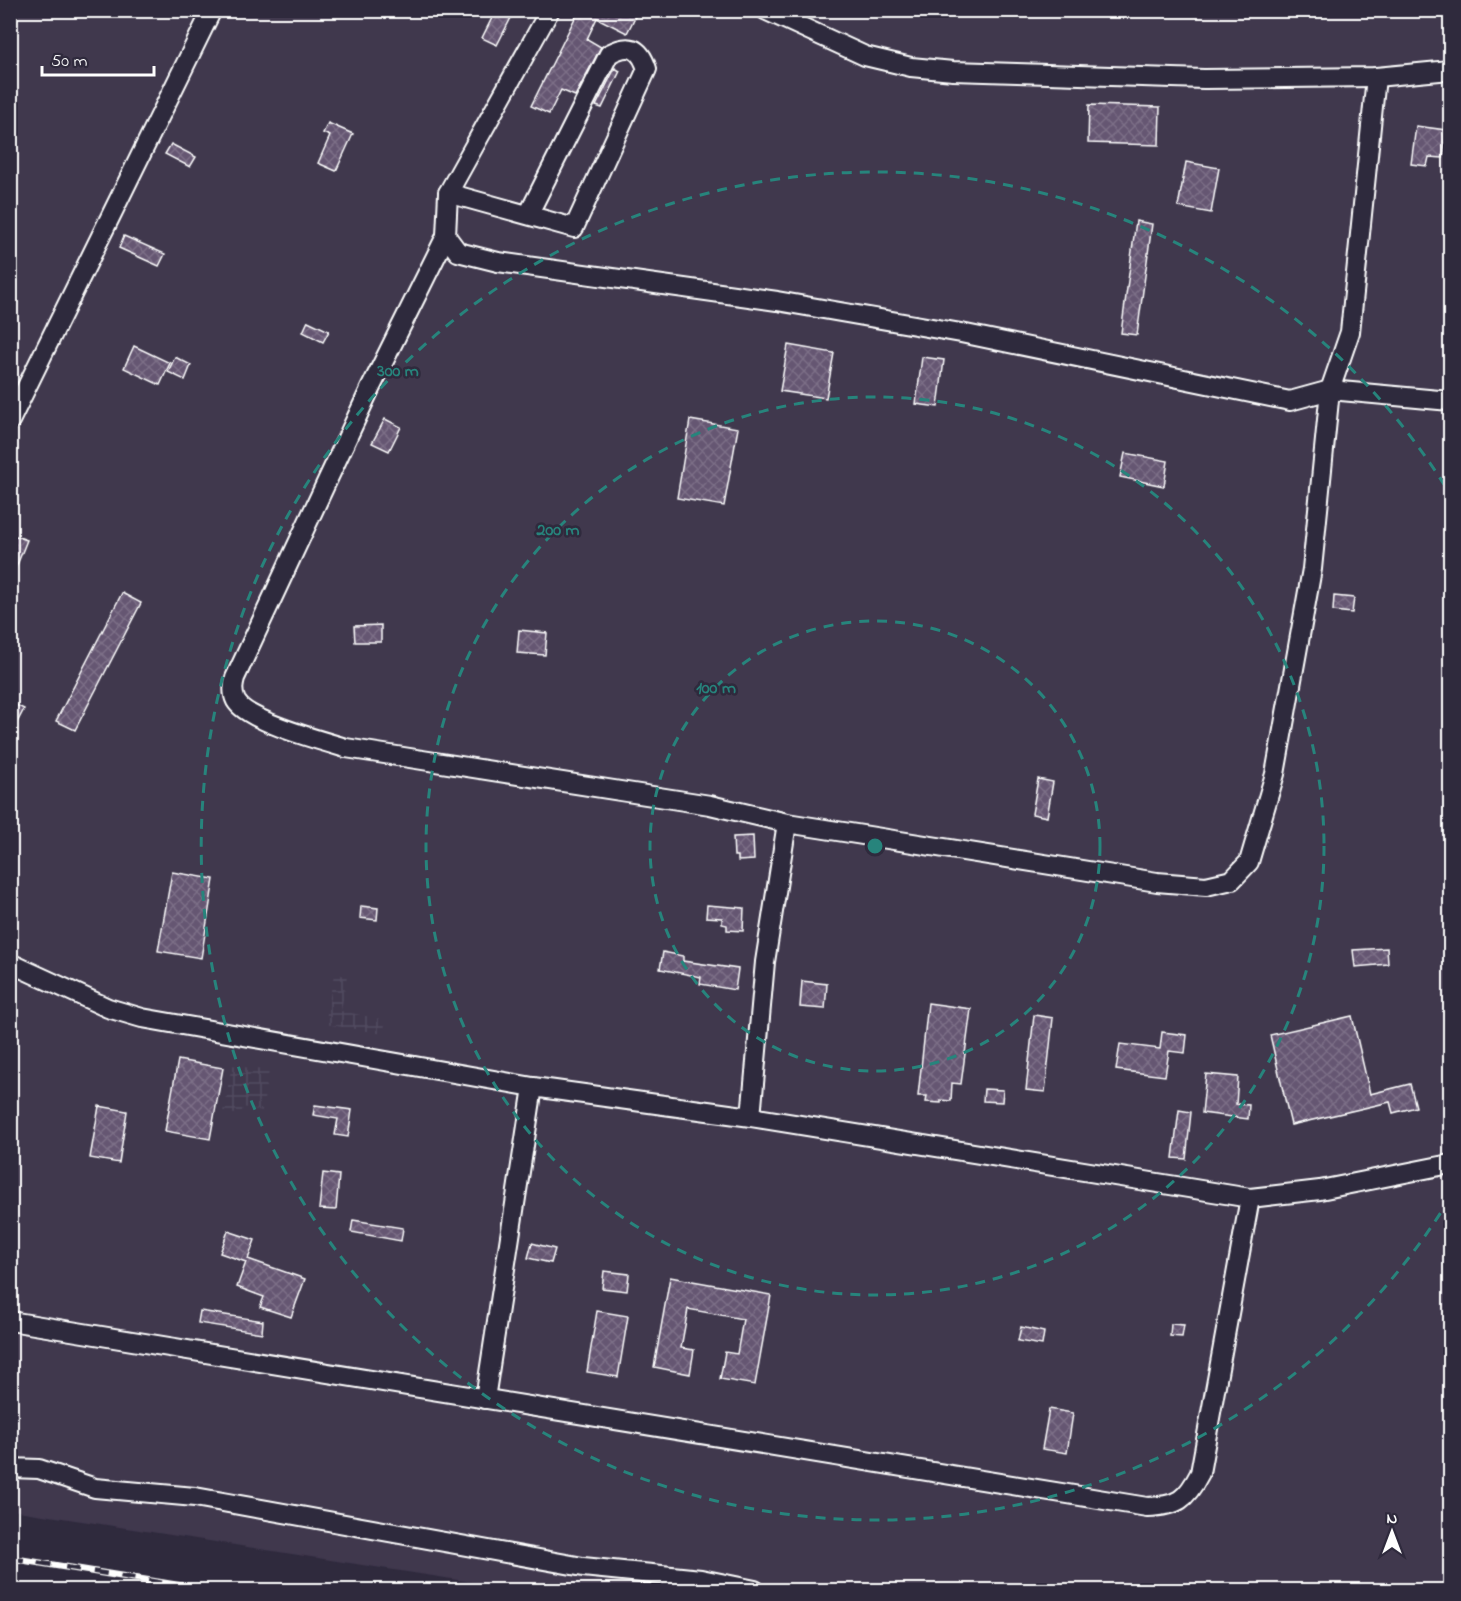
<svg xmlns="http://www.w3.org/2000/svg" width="1461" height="1601" font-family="'Indie Flower',sans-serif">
  <defs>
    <pattern id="industrial-grid" width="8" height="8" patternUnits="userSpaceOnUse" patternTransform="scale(1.5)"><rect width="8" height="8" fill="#3f374d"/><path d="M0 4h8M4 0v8" fill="none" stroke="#524b5f"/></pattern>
    <pattern id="building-cross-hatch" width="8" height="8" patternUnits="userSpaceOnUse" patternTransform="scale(1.5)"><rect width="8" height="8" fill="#655672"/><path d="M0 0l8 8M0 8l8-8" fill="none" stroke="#7c6f87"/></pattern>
  </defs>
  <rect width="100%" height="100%" fill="#2f2a3d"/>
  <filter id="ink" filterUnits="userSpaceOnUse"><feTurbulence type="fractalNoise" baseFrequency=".0167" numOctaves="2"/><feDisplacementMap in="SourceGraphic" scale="12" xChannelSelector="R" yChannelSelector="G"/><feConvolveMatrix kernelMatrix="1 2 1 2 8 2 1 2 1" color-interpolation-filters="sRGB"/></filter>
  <g filter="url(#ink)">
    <path fill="#3f374d" d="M10,11H1450V1590H522L11,1510Z"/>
    <g fill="url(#industrial-grid)">
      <path d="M334,974L347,976L341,1011L386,1020L383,1034L325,1024Z"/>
      <path d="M232,1065L269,1071L262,1111L243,1107L241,1115L223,1112Z"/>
    </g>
    <g fill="url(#building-cross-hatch)" stroke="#fff" stroke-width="1.5">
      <path d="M496,10H515L497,45L482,38Z"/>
      <path d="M579,10H626L636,15L627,33L597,18L587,39L601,47L575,96L561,90L549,114L531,106Z"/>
      <path d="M615,68L620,71L602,108L596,106Z"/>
      <path d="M1089,105L1160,107L1159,145L1088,143Z"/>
      <path d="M328,123L353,134L336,171L318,163L330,136L323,133Z"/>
      <path d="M1416,126L1446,130L1443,158L1429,157L1427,166L1411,164Z"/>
      <path d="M171,144L196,157L190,167L165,154Z"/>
      <path d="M1186,162L1219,168L1211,213L1178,207Z"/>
      <path d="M1136,221L1152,224L1137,335L1121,333Z"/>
      <path d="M124,236L165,254L159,266L119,248Z"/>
      <path d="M308,321L329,331L323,342L303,332Z"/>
      <path d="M788,345L834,353L826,398L780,391Z"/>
      <path d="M134,346L170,363L160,385L124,368Z"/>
      <path d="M175,357L191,365L185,380L168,372Z"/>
      <path d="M922,357L944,360L938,407L916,404Z"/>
      <path d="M385,419L401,427L389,451L372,443Z"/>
      <path d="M690,420L738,428L724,506L677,498Z"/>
      <path d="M1125,453L1168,461L1164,486L1120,477Z"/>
      <path d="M10,534L27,540L11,580H10Z"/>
      <path d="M122,593L141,603L75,730L56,721Z"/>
      <path d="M1334,596L1354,598L1352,613L1333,611Z"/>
      <path d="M381,625V642H355L354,626Z"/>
      <path d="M519,630L547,633L545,655L517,653Z"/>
      <path d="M10,702L24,709L10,736Z"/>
      <path d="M1038,779L1053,782L1047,817L1032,814Z"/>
      <path d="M753,836L754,860L738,861V856H734L733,837Z"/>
      <path d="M172,872L214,879L201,958L158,951Z"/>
      <path d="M707,905L744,908L743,931L727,930V925L722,924V918L706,917Z"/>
      <path d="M361,906L378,908L377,920L360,918Z"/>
      <path d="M1387,948L1388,964L1355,967L1353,950Z"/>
      <path d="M663,952L683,956V961L738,969L735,990L700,984L701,977L660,969Z"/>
      <path d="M802,981L827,984L825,1009L800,1007Z"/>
      <path d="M928,1003L971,1009L961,1084L952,1083L951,1101L941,1100V1103L926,1102L927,1096H918Z"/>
      <path d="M1034,1015L1053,1018L1045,1092L1026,1090Z"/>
      <path d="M1352,1016L1370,1094L1410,1084L1416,1107L1393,1113L1390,1102L1291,1125L1270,1035Z"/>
      <path d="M1162,1032L1187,1035L1185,1053L1169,1051L1165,1076L1116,1070L1120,1044L1160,1049Z"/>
      <path d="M178,1060L223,1068L210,1139L165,1131Z"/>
      <path d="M1206,1074L1238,1077L1236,1104L1249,1105L1248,1119L1202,1113Z"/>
      <path d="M984,1089L1003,1090L1002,1102L983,1101Z"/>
      <path d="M315,1105L352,1110L348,1137L335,1135L338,1119L313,1115Z"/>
      <path d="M99,1106L127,1111L119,1163L90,1158Z"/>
      <path d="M1179,1110L1191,1112L1186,1159L1173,1158Z"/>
      <path d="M323,1173L339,1175L336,1210L319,1209Z"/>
      <path d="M353,1220L403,1228L401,1241L351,1232Z"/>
      <path d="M228,1231L255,1240L248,1259L305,1279L291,1317L260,1307L264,1297L237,1287L246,1262L220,1253Z"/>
      <path d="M532,1243L555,1249L551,1263L528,1258Z"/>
      <path d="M604,1271L629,1274L627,1291L602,1288Z"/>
      <path d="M670,1277L771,1295L755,1385L720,1379L725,1352L737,1354L743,1319L688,1309L681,1348L694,1350L690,1374L654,1367Z"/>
      <path d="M200,1311L263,1321L262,1333L198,1323Z"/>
      <path d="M597,1311L628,1316L618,1377L587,1372Z"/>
      <path d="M1171,1324L1184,1325L1182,1337L1170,1336Z"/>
      <path d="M1021,1327L1044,1332L1042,1345L1018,1341Z"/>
      <path d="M1049,1409L1073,1413L1067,1453L1042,1449Z"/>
    </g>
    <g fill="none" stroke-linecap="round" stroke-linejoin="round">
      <g stroke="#fff" stroke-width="22">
        <g id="minor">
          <path d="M550,10L448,193L446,236L458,252L498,262L777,301L961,333L1290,401L1330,390L1450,401"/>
          <path d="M765,10L865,56L911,67L953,71L1204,79L1376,77L1450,70"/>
          <path d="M448,193L574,228L647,69C640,47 629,43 609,54L528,215"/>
          <path d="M446,236L370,389L235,678C233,685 232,693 236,701C247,721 322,741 346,748L710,805L787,823L1157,882L1206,886L1232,880L1249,862L1275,774L1312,569L1330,390L1350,332L1376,77"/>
          <path d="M10,421L212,10"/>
          <path d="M10,963L108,1008L142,1018L533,1087L751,1117L1250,1198L1320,1190L1450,1164"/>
          <path d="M751,1117L765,962L787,823"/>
          <path d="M10,1321L1147,1507C1178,1506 1186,1500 1200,1473L1250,1198"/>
          <path d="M485,1399L533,1087"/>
          <path d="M10,1468L39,1469L95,1488L195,1497L583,1567L701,1579L755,1590"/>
        </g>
      </g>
      <use href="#minor" stroke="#2f2a3d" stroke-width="18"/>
      <g stroke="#fff" stroke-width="7">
        <path id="rail" d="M10,1558L207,1590"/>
      </g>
      <use href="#rail" stroke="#2f2a3d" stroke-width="4.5" stroke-dasharray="14" stroke-linecap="butt"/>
    </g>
  </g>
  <g fill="none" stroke="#27847c" stroke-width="3" stroke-dasharray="10 8">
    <circle cx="875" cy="846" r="225"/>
    <circle cx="875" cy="846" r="449"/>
    <path d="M1450 1198A674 674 0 1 1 1450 494"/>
  </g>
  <circle cx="875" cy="846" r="9" fill="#27847c" stroke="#2f2a3d" stroke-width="3"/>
  <g font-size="18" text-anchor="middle" font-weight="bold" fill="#27847c" stroke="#2f2a3d" stroke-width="5" stroke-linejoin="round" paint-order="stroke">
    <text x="398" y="376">300 m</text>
    <text x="558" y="535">200 m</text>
    <text x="716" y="693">100 m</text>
  </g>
  <rect width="1461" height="1601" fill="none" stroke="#2f2a3d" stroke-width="36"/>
  <rect x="18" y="18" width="1425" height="1565" fill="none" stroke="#fff" stroke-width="2" filter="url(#ink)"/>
  <g transform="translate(1392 1532)" stroke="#2f2a3d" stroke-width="4.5" paint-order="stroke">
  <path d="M0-4.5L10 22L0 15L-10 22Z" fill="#ffffff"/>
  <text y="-9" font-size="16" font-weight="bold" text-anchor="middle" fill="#ffffff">N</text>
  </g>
  <path d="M42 66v9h112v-9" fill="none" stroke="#ffffff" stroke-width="3"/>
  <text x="51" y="66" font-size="18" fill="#ffffff" stroke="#2f2a3d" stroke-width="4.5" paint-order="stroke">50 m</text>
</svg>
